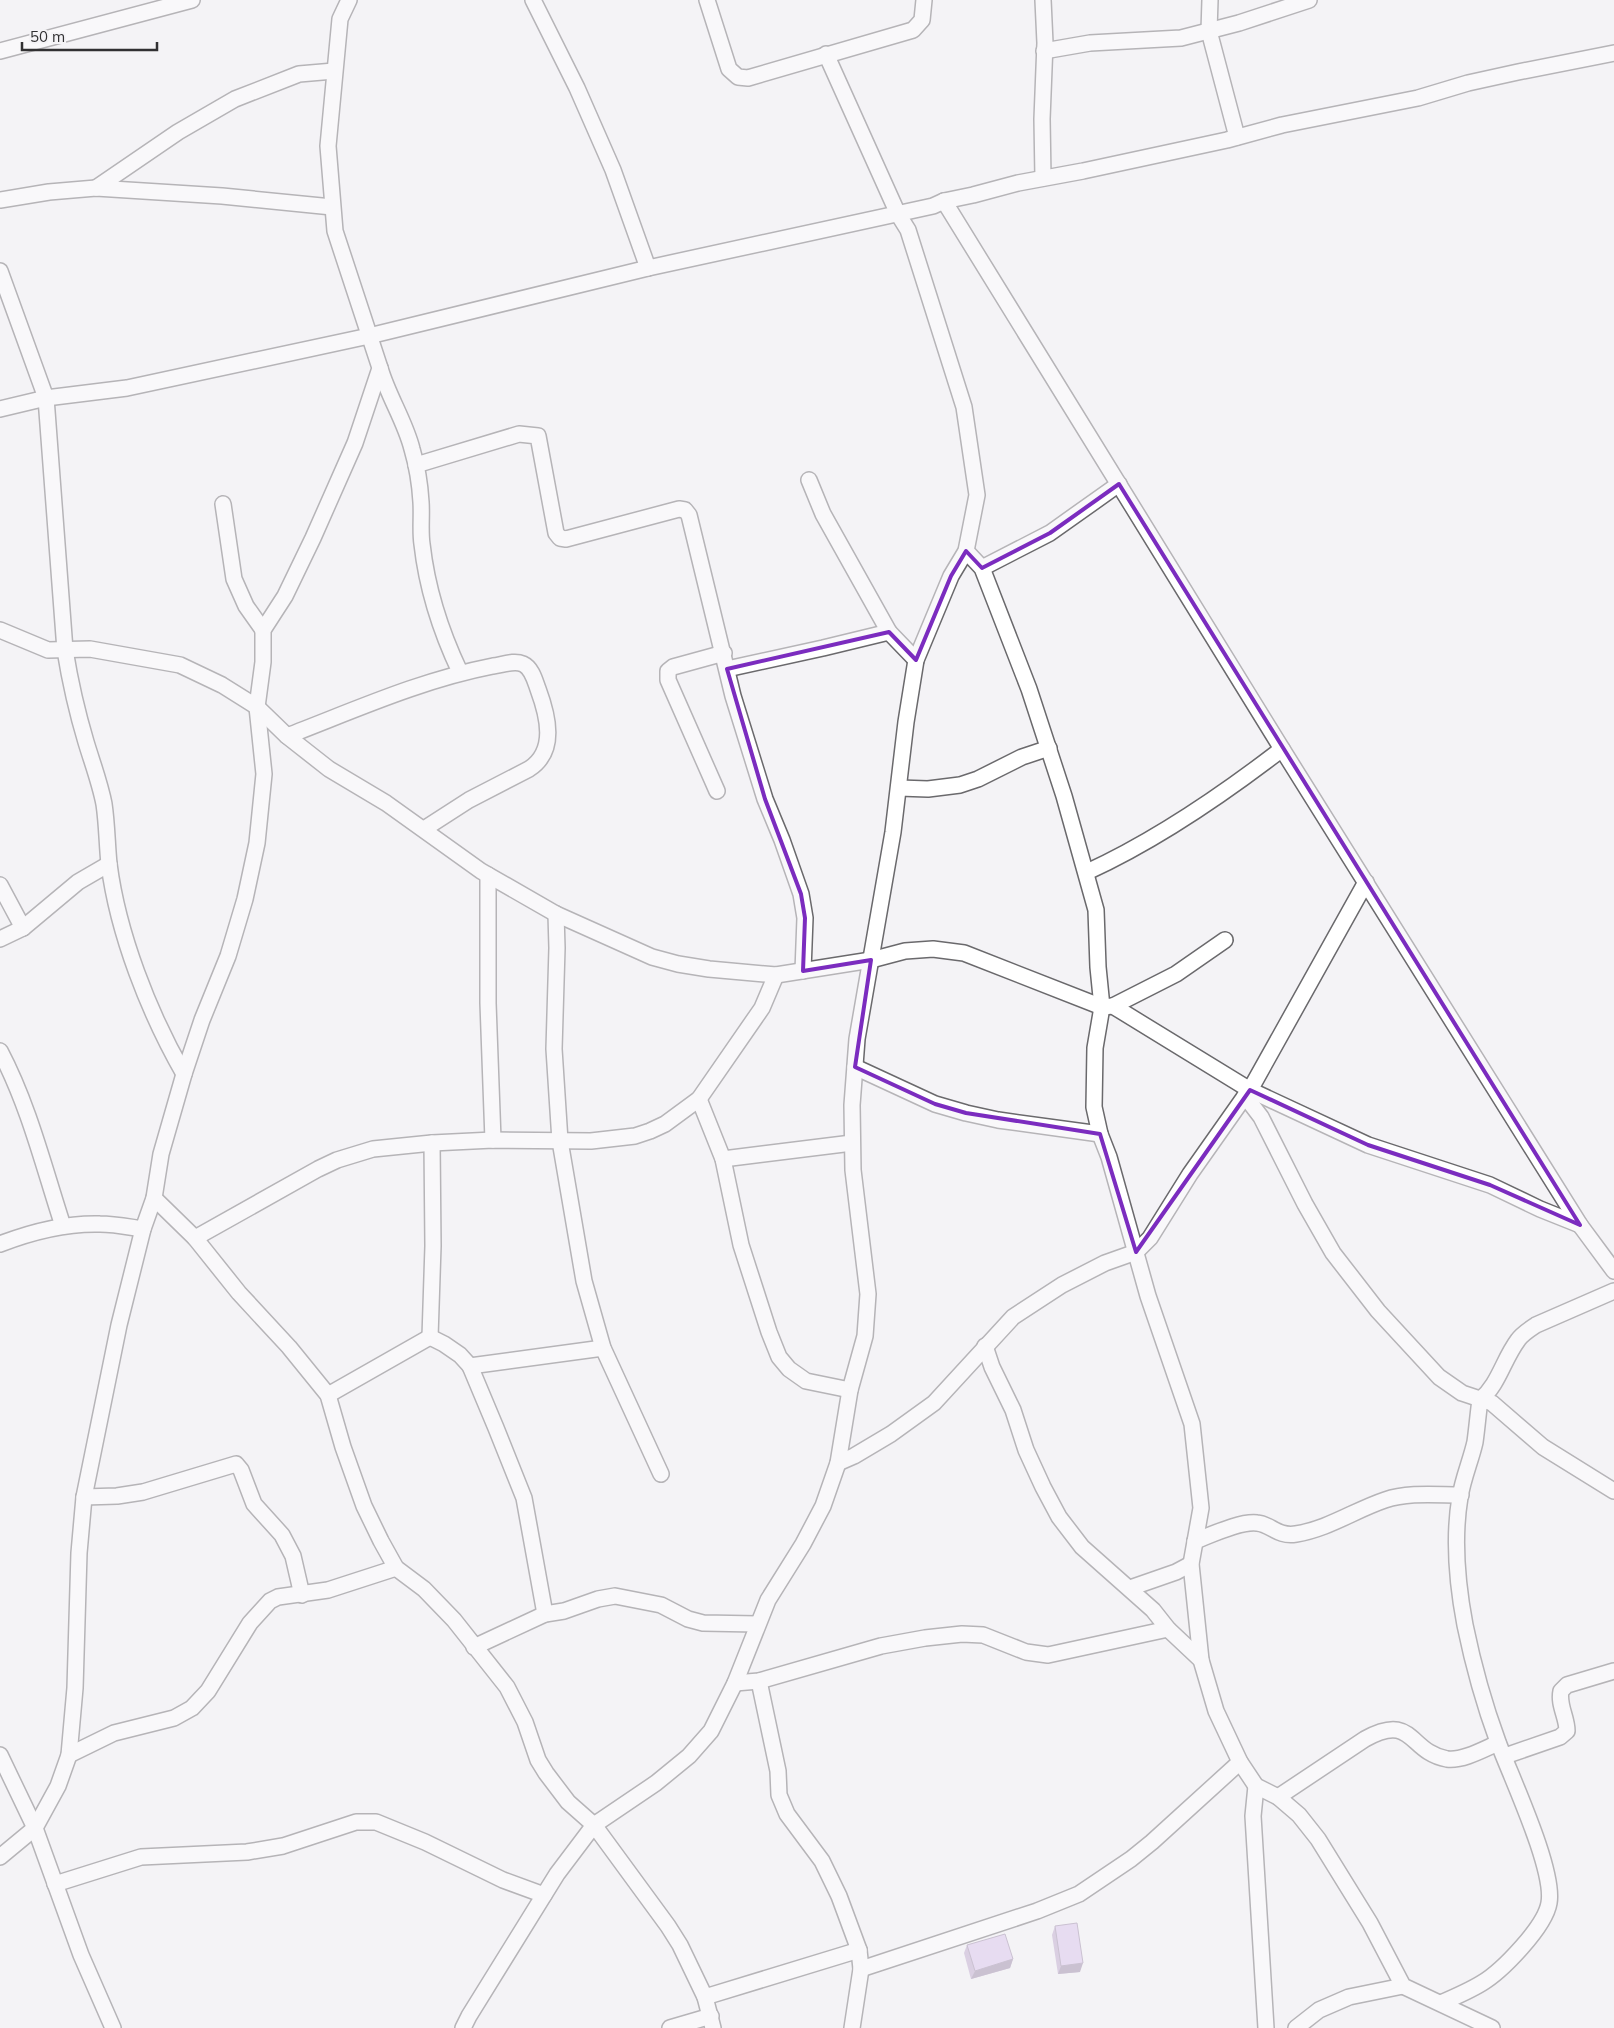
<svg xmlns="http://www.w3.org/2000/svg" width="1614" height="2028" font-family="Mulish,sans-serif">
  <rect width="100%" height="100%" fill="#f4f3f6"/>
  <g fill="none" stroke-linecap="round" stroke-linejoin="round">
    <g stroke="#6a696c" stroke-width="18">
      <g id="street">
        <path d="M533,0L577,88L613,170L648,268"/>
        <path d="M707,0L729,69L738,77L748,78L913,30L922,20L924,0"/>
        <path d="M1210,0L1209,31L1237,137"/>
        <path d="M0,51L192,0"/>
        <path d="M1044,51L1090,43L1181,38L1239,23L1309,0"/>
        <path d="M1043,178L1042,119L1045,43L1043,0"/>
        <path d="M96,188L178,132L235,99L299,74L334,71"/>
        <path d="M0,200L49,192L96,188L222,196L332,207"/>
        <path d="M944,201L1282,749L1580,1225L1614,1271"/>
        <path d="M0,271L46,398L65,650C70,681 77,712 86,742C92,762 100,783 104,804C107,824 107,844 109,864C118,934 149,1013 184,1074"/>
        <path d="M380,368C388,396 405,421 412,449C417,466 420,485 421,502C422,516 420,531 422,544C427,589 441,632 460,672"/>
        <path d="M0,409L46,398L127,388L369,336L648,268L933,206L944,201L973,195L1018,183L1083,171L1227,140L1282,125L1418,98L1468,83L1518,72L1614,53"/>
        <path d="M416,465L519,434L538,436L556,533L560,538L566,539L679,509L685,510L689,515L733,696L765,799L782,840L801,894L805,918L803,971"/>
        <path d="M809,480L823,514L889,632L916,660"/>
        <path d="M223,504L234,579L246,606L263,630"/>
        <path d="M966,551L982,568L1029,689L1064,796L1096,910L1098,967L1102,1007L1095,1048L1094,1107L1100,1134L1109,1157L1148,1296L1192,1424L1201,1508L1191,1564L1201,1660"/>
        <path d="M982,568L1050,533L1119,484"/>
        <path d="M0,630L48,650L90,649L180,665L222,685L257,707L287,736L329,769L386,803L481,871L556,914L652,957L678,964L709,969L776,975L871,960L905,951L933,949L964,953L1102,1007L1113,1006L1250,1090L1368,1145L1490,1185L1540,1209L1580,1225"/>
        <path d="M727,669L823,648L889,632"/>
        <path d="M287,736C355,710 421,680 493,666C502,665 514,660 523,664C532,668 535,681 538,689C548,716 557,751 529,769L469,800L424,829"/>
        <path d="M899,788L928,789L960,785L978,779L1022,757L1049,748"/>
        <path d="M717,791L668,680V671L673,667L724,653"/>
        <path d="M1087,872C1157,840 1221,796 1282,749"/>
        <path d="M488,875V1003L493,1140"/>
        <path d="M1366,882L1250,1090L1245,1096L1261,1117L1305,1204L1333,1253L1378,1311L1439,1377L1462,1393L1492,1403L1543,1447L1614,1491"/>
        <path d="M0,885L23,928"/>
        <path d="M556,914L557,948L554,1049L560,1141L584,1281L603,1348L661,1474"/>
        <path d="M0,939L23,928L78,882L109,864"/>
        <path d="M1113,1006L1176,974L1225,940"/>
        <path d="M0,1051C29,1106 44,1168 63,1226"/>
        <path d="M855,1067L935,1104L966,1113L998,1120L1100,1134"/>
        <path d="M699,1099L723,1159L741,1245L769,1332L779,1357L789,1369L806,1381L850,1390"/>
        <path d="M723,1159L852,1143"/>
        <path d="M154,1198L195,1238L239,1293L289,1347L328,1395L343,1447L364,1506L381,1541L396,1568L424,1589L454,1620L507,1687L525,1722L538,1760L546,1773L568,1802L594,1825L668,1926L680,1945L705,1997L713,2028"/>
        <path d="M195,1238L318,1169L337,1160L373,1149L432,1143L493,1140L591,1141L635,1136L650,1131L665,1124L699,1099L762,1008L776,975"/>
        <path d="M0,1244C31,1232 66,1223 100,1224C114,1224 129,1227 143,1229"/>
        <path d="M430,1337L444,1344L460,1355L470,1366L496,1428L524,1498L545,1614"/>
        <path d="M430,1337L433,1246L432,1143"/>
        <path d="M985,1346L992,1367L1013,1410L1026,1450L1043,1487L1059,1517L1082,1547L1153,1610L1168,1629L1201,1660L1216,1711L1240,1762L1256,1786L1278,1797L1299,1815L1318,1839L1370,1923L1403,1986L1492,2028"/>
        <path d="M470,1366L603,1348"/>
        <path d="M328,1395L430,1337"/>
        <path d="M838,1463L854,1456L891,1434L934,1403L1013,1317L1062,1285L1105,1263L1136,1252L1150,1238L1190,1174L1245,1096"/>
        <path d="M84,1497L117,1496L143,1492L236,1464L241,1470L254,1504L282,1535L293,1556L302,1595"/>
        <path d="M1195,1541C1211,1535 1240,1521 1257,1523C1271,1524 1277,1537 1296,1534C1328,1529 1355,1510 1385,1500C1408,1492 1436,1495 1461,1495"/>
        <path d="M1130,1588L1176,1572L1191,1564"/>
        <path d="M474,1647L545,1614L564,1611L598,1599L615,1596L661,1605L688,1619L703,1623L757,1624"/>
        <path d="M759,1681L778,1771L779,1795L787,1814L822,1861L839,1896L859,1950L861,1969L852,2028"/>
        <path d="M735,1683L759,1681L881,1646L925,1638L962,1634L983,1635L1026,1652L1048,1655L1168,1629"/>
        <path d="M0,1755L35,1828L81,1955L113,2028"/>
        <path d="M69,1755L114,1733L174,1718L192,1708L208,1691L250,1623L270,1601L278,1597L328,1590L396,1568"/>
        <path d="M1505,1756L1560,1737L1567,1731C1567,1717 1558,1705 1561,1691L1567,1685L1614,1671"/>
        <path d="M1256,1786L1253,1816L1266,2028"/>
        <path d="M1278,1797L1365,1739C1414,1712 1408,1752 1447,1759C1463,1761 1484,1749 1498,1743"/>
        <path d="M0,1857L35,1828L58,1786L69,1755L75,1688L79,1553L84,1497L119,1325L143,1229L154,1198L161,1154L184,1074L202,1020L228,956L245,899L257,843L264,774L257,707L263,662V630L285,596L313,538L355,443L380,368L335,231L328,146L340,19L349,0"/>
        <path d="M55,1884L141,1857L247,1852L283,1846L356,1822H376L425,1842L503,1880L544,1895"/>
        <path d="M861,1969L1037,1911L1079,1894L1131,1859L1152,1842L1240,1762"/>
        <path d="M705,1997L859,1950"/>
        <path d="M1441,2003C1455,1997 1469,1991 1482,1983C1502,1971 1545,1927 1549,1903C1555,1870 1511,1777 1498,1742C1484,1704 1473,1664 1465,1625C1457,1583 1453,1539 1460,1497C1463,1478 1471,1460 1475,1442C1477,1428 1478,1414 1480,1400C1499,1384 1503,1360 1518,1340C1522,1334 1530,1329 1536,1325L1614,1291"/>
        <path d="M463,2028L469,2016L557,1874L594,1825L656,1783L689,1756L711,1731L735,1683L768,1600L803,1544L823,1506L838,1463L850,1390L865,1336L868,1294L853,1170L852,1105L857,1039L893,832L906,722L916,660L951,576L966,551L977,495L964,407L908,230L898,214L826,54"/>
        <path d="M670,2028L711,2016"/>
        <path d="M1296,2028L1319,2010L1349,1997L1403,1986"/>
      </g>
    </g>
    <use href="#street" stroke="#fff" stroke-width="15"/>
  </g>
  <g fill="#baa5ca">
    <path d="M1055,1926L1080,1972L1058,1974L1052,1935Z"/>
    <path d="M967,1945L1013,1959L1010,1968L971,1979L964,1953Z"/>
  </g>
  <g fill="#9786a4">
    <path d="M1013,1959L1010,1968L971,1979L975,1971Z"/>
    <path d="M1083,1963L1080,1972L1058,1974L1061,1966Z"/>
  </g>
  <g fill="#d8c0eb" stroke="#9786a4">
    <path d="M1077,1923L1083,1963L1061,1966L1055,1926Z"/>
    <path d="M1005,1934L1013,1959L975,1971L967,1945Z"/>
  </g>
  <path d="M0 0H1614V2028H0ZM1119,484L1580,1225L1490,1185L1368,1145L1250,1090L1136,1252L1100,1134L966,1113L935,1104L855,1067L871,960L803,971L805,918L801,894L765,799L727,669L889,632L916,660L951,576L966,551L982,568L1050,533Z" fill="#f4f3f6" fill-opacity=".55" fill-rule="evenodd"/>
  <path fill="none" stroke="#7b2cbf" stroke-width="4" stroke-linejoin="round" d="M1119,484L1580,1225L1490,1185L1368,1145L1250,1090L1136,1252L1100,1134L966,1113L935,1104L855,1067L871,960L803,971L805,918L801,894L765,799L727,669L889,632L916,660L951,576L966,551L982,568L1050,533Z"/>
  <path d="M22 42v8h135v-8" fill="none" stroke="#313032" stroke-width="2.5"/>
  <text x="30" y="42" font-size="15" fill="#313032" stroke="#f4f3f6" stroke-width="4" paint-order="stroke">50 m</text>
</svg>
